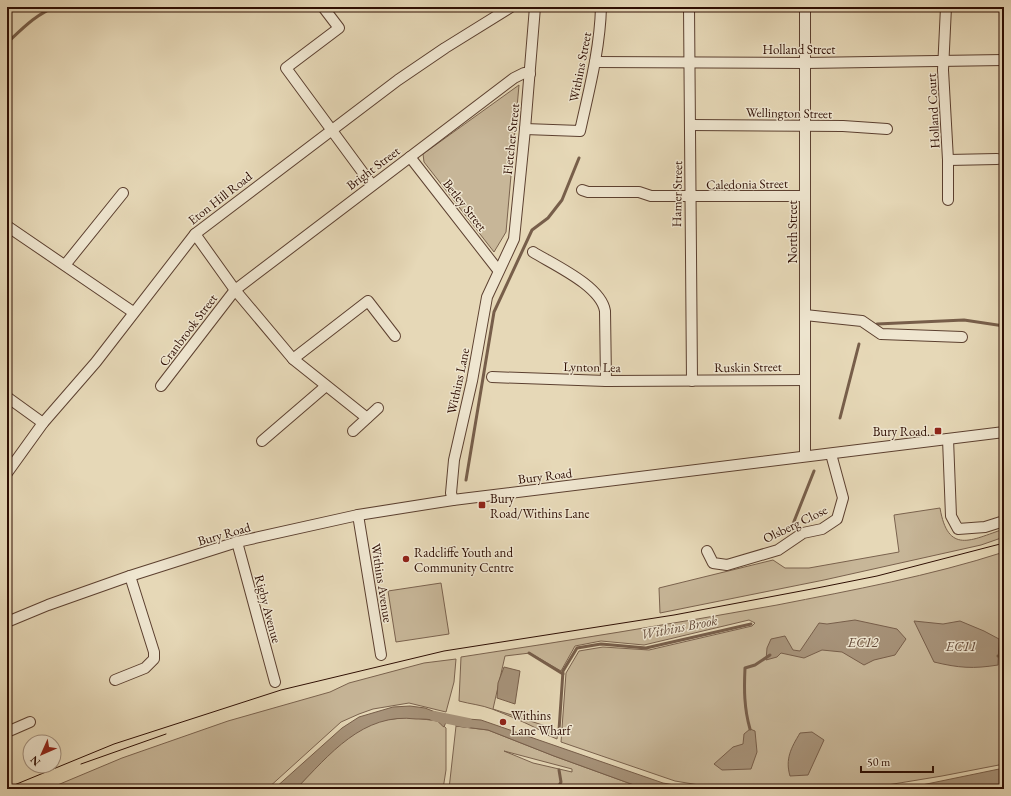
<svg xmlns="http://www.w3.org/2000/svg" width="1011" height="796" font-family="'EB Garamond',serif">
  <rect width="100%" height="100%" fill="#e6d8b7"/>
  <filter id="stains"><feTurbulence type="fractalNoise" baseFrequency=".005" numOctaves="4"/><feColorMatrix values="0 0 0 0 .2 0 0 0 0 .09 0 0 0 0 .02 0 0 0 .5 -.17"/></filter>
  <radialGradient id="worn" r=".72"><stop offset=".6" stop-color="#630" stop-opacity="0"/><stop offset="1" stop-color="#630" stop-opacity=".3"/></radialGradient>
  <g fill="#c7b698" stroke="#7a624e" fill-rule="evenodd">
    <path d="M519,85L506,232L494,252L424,162L423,154Z"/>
    <path d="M940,508C948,555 971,540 1004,529V537L981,545L824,580L660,613L659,588L773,560L785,568H809L899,552L894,515Z"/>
    <path d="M1004,552V764L942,776L869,788L723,789L675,781L561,742L566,673L579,651L603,647L649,650L752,626L755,623L749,620L644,645L601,641L575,646L561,671L530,653L505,656L493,709L558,730L557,739L545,734C542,729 500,712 492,709C482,705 470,704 459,701L461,657C566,641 672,624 777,605C853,590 930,576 1004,552Z"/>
    <path d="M441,583L449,634L396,642L388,591Z"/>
    <path d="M456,659L454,682L446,712L409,703L373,709L359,714L341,722L267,789H48L122,758L228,721L330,692L349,683L424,663Z"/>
    <path d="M407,717L438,721L446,728V770L443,789H296C319,764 345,731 379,721C388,719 398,719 407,717Z"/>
    <path d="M456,726L488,730L554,756L645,789H449ZM504,751L572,769V772L533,763Z"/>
  </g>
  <g fill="#a7937a" stroke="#775e4a">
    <path d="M855,620L897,629L906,639L895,655L874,660L864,665L842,652L822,650L804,658L781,653L777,657L766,660L767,648L771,639L785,636L793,650L800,651L819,623L827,624Z"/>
    <path d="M914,621L943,624L960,621L984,631L999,639L998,665C973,669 959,668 934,662Z"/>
    <path d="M504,667L520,671L515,704L497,698L498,683Z"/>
    <path d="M410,706L425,708L448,717L444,727C442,726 439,722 437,721C431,719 422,719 416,719C363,712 329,755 296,789H274L342,728L359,717L393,707Z"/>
    <path d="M455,718L481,720L663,783L697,789H645L554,756L488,730L456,726Z"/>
    <path d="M750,729L755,731L757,752L751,769L722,770L714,764L733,747L743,744L744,734Z"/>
    <path d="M812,732L824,740L808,775L790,776C785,759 791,748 800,733Z"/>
    <path d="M1004,768V784L1002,785H981L978,788L971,789H891L917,786Z"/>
  </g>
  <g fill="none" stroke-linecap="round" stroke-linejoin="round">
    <g stroke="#775e4a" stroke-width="3">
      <path d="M7,43C21,30 37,13 56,7"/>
      <path d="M877,324L964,320L1004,326"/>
      <path d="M840,418L859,344"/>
      <path d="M466,480L494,312L532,230L548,218L562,200L579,158"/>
      <path d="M791,529L814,471"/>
      <path d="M529,653L563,674"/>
      <path d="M998,656L1004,655"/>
      <path d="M750,729C744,708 744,689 745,668L755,665L770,655"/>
      <path d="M559,730L563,671L577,648L601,644L646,648L751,624"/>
      <path d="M557,789L561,782L559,770"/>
    </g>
    <path stroke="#a7937a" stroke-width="10" d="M434,716L468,723"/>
    <g stroke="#5c4030" stroke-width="12">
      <g id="minor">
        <path d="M323,7L339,28L286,68L372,185"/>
        <path d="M689,7L692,381"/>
        <path d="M946,7L943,70L948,160V200"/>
        <path d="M595,62L805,63L1004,60"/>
        <path d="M691,125L843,126L887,129"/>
        <path d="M525,129L580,131C589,90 600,49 601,7"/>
        <path d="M410,157L498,270"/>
        <path d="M948,160L997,159"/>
        <path d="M582,190L588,192H639L651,196H805"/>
        <path d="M7,226L133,312"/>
        <path d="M195,234L235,290L293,359L367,418"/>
        <path d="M533,252C554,265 601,286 605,311L606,381"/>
        <path d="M65,265L123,193"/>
        <path d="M805,315L862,321L881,334L962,337"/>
        <path d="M293,359L368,301L395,336"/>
        <path d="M492,377L606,381L805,380"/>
        <path d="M161,386L235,290L514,78L524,73L530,74"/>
        <path d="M7,397L43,423"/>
        <path d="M353,431L378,408"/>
        <path d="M948,439L951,516L958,529L985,527L1004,521"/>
        <path d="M262,441L326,386"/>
        <path d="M805,456V7"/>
        <path d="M7,473L43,423L96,362L195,234L398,80L445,48L511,7"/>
        <path d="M453,500L451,493L454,460L472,381L487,297L514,239L525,129L535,7"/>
        <path d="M358,515L381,655"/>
        <path d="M237,542L275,682"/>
        <path d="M707,551L713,563L727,565L778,550L803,533L822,529L837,519L843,498L831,454"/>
        <path d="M7,622L48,605L130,576L237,542L358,515L453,500L1004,432"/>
        <path d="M115,680L145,668L154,659V652L130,576"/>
        <path d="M7,732L30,722"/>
      </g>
    </g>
    <use href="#minor" stroke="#efe6d0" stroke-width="10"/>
    <g stroke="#2e0e03" stroke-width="1">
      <path d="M81,764L166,734"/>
      <path d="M7,788L114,744L281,690L444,651L674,615L817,588L877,576L1004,543"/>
    </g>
  </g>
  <g fill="#8f2418" stroke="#efe6d0" stroke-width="1.5">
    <rect x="934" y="427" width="8" height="8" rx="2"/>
    <rect x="478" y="501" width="8" height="8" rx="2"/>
    <circle cx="406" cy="559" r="4"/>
    <circle cx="503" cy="722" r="4"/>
  </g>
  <g text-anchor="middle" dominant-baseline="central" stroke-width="3" stroke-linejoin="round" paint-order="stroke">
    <g font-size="13" fill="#2e0e03" stroke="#efe6d0">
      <text x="799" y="49">Holland Street</text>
      <text transform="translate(580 67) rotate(-79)">Withins Street</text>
      <text transform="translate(933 111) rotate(-93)">Holland Court</text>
      <text transform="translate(789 113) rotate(1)">Wellington Street</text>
      <text transform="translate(511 139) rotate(-84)">Fletcher Street</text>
      <text transform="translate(373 168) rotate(-37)">Bright Street</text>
      <text transform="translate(747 184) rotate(-1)">Caledonia Street</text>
      <text transform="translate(677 194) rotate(-89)">Hamer Street</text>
      <text transform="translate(220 198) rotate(-38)">Eton Hill Road</text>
      <text transform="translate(465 205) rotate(52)">Betley Street</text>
      <text transform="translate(792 232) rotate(-90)">North Street</text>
      <text transform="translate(188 330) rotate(-53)">Cranbrook Street</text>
      <text transform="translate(592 367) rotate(1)">Lynton Lea</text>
      <text transform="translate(748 367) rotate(-1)">Ruskin Street</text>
      <text transform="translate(458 381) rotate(-78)">Withins Lane</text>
      <text transform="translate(545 476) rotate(-7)">Bury Road</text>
      <text transform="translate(795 524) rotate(-26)">Olsberg Close</text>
      <text transform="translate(224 534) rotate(-16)">Bury Road</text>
      <text transform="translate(382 583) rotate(81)">Withins Avenue</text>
      <text transform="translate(268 609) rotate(75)">Rigby Avenue</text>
    </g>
    <g font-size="13" fill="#2e0e03" stroke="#efe6d0" text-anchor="start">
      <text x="930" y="431" text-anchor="end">Bury Road.</text>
      <text x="490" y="498">Bury<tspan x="490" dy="15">Road/Withins Lane</tspan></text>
      <text x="414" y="552">Radcliffe Youth and<tspan x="414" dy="15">Community Centre</tspan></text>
      <text x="511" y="715">Withins<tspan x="511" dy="15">Lane Wharf</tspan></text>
    </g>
    <g font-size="14" font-style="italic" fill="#644a39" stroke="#efe6d0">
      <text transform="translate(679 627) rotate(-11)">Withins Brook</text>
      <text x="863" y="642">EC12</text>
      <text x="961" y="646">EC11</text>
    </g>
  </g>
  <rect width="1011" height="796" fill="none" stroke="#e6d8b7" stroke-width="24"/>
  <rect x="8" y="8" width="995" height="780" fill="none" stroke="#2e0e03" stroke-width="2"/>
  <rect x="12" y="12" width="987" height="772" fill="none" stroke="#2e0e03"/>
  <g transform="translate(42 754) rotate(225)"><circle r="19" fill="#efe6d0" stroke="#a2907e"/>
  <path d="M0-3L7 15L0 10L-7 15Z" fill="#8f2418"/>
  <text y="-6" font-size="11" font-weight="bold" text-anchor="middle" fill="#2e0e03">N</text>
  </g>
  <path d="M861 766v6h72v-6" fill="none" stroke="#2e0e03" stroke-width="2"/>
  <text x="867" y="766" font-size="12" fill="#2e0e03" stroke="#efe6d0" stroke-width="3" paint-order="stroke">50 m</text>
  <rect width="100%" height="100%" filter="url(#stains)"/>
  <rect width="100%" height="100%" fill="url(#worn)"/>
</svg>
